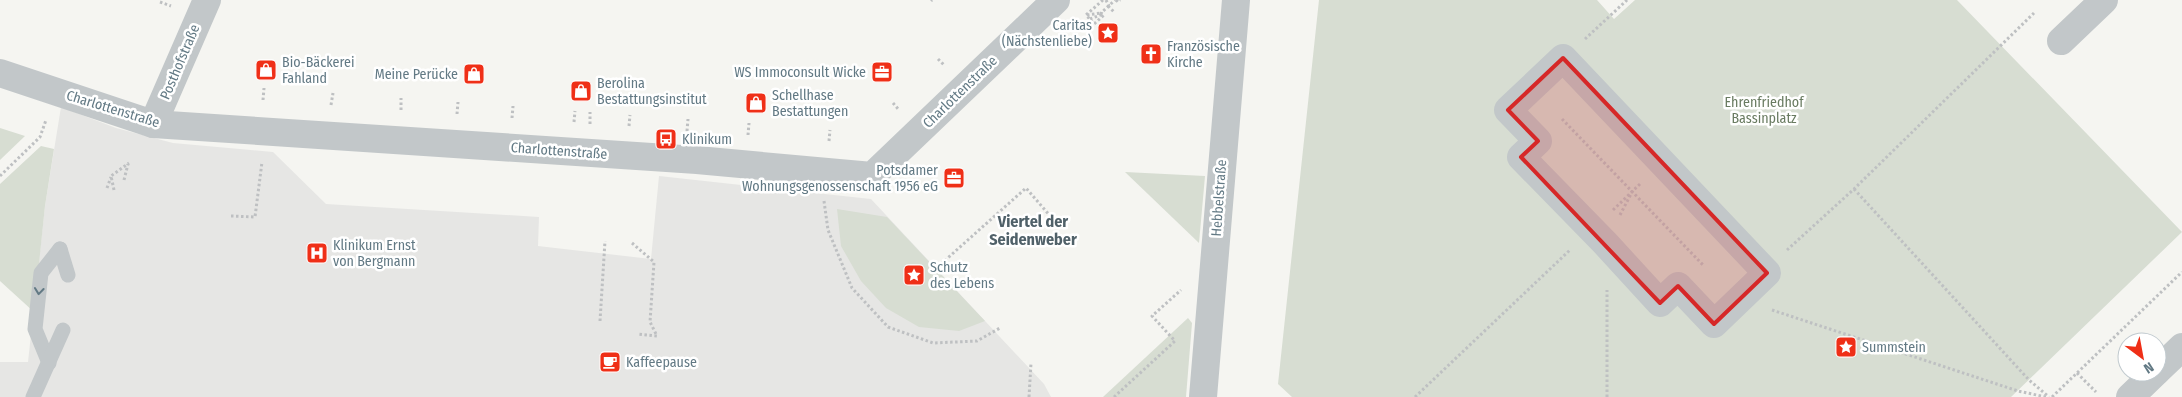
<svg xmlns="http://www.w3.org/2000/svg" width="2182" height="397" font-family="'Fira Sans Condensed',sans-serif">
  <rect width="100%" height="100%" fill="#f5f5f1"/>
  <path fill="#e6e6e4" d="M61,107L116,128L173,143L273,152L326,204L539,217L538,246L651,259L659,176L871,199L1044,384L1051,397H0V362H28L45,206Z"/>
  <g fill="#d7ddd2">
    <path d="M1319,0H1597L1614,19L1635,0H1957L2182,232L2011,397H1292L1278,384Z"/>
    <path d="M0,128L25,136L0,160Z"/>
    <path d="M41,146L54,149L45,206L34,312L0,281V184Z"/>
    <path d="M1125,172L1205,176L1199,243Z"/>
    <path d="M837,209L887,217L985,321L959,331L919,327L886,308L861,281L841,246Z"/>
    <path d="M1188,318L1192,323L1186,397H1103Z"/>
  </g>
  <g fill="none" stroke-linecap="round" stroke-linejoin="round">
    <g stroke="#bec0c2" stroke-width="3" stroke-dasharray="2.5 2.5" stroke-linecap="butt">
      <path d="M1103,0L1086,15L1094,24L1104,15L1101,13L1115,0"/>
      <path d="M1106,0L1109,6"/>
      <path d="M1116,0L1118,2L1120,0"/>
      <path d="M931,1L932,0"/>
      <path d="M160,2L171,6"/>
      <path d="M1108,6L1114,12"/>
      <path d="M1087,15L1101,13"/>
      <path d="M1090,19L1103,14"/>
      <path d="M1585,39L1627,0"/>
      <path d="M938,59L945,66"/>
      <path d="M263,100L264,88"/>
      <path d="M893,103L899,110"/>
      <path d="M331,105L333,93"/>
      <path d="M401,110V98"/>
      <path d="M457,114L458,102"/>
      <path d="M512,118L513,106"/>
      <path d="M1562,119L1703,265"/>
      <path d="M574,122L575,111"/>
      <path d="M590,124V112"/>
      <path d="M629,126L630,115"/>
      <path d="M687,131L688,119"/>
      <path d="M748,135L749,123"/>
      <path d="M829,141L830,130"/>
      <path d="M0,176L40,137L46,120"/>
      <path d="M124,180L128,164"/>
      <path d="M107,188L111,177"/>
      <path d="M1854,189L2029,380L2049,397"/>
      <path d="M114,190L111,176L129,163"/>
      <path d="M824,201L828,230L852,288L888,327L933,343L977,341L1000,328"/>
      <path d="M1613,210L1641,183"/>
      <path d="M1620,215L1631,194"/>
      <path d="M231,216L255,217L262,162"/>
      <path d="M632,243L654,262L650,322L657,336L638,334"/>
      <path d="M1787,250L1854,189L2034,13"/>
      <path d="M941,264L1026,188L1058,225"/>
      <path d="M1772,310L2018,391L2046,397"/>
      <path d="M600,321L605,241"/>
      <path d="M2077,373L2096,392"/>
      <path d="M1029,397L1031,363"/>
      <path d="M1114,397L1175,341L1152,316L1181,290"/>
      <path d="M1415,397L1570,250"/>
      <path d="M1607,397V290"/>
      <path d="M2052,397L2182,272"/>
    </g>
    <g stroke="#c2c7c9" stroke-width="15">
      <path d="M60,249L68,275"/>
      <path d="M49,363L35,329L41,273L60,249"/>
      <path d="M33,397L63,330"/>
    </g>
    <g stroke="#c2c7c9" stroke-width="28">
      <path d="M2061,41L2104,0"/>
      <path d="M1563,58L1767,273L1714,324L1678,286L1660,303L1605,243L1521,157L1538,141L1508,110Z"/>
      <path d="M0,73L153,124L697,160L872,176L1056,0"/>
      <path d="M153,124L207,0"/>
      <path d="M2157,371L2182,347"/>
      <path d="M1203,397L1236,0"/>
      <path d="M2130,397L2156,372"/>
    </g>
  </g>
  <defs><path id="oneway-chevron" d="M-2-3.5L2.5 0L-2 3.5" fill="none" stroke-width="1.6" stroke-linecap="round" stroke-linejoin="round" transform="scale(1.25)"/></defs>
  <use stroke="#627984" href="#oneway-chevron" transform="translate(39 291) rotate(96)"/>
  <path fill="#d62828" fill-opacity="0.2" stroke="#d62828" stroke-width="4" stroke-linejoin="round" d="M1563,58L1767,273L1714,324L1678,286L1660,303L1521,157L1538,141L1508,110Z"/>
  <defs>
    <g id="sight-square" transform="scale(1.125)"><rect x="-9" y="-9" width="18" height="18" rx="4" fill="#ef2f17" stroke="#fff"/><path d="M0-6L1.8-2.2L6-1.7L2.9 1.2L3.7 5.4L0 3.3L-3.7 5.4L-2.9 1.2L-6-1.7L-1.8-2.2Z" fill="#fff"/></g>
    <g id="church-square" transform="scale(1.125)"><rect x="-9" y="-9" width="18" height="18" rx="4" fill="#ef2f17" stroke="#fff"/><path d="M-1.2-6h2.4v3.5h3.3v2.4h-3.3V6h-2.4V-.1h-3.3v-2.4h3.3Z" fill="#fff"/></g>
    <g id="shop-square" transform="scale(1.125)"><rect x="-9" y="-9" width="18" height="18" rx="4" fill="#ef2f17" stroke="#fff"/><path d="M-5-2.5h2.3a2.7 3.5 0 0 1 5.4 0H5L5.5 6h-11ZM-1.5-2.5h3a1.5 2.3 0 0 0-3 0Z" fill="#fff"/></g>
    <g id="office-square" transform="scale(1.125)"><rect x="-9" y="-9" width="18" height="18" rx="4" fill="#ef2f17" stroke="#fff"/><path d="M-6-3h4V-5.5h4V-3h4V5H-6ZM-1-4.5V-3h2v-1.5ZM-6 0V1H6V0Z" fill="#fff"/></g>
    <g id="bus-square" transform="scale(1.125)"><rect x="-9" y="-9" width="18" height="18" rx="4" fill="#ef2f17" stroke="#fff"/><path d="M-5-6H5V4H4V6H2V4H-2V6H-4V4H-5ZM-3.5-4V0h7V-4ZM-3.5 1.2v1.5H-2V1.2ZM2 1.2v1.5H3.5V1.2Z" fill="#fff"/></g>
    <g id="hospital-square" transform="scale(1.125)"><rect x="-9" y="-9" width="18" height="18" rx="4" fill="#ef2f17" stroke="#fff"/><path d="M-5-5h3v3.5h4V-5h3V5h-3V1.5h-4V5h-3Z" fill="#fff"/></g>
    <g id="cafe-square" transform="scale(1.125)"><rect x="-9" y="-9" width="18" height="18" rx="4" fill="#ef2f17" stroke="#fff"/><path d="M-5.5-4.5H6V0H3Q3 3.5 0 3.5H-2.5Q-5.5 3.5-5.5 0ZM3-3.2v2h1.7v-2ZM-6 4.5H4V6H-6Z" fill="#fff"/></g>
  </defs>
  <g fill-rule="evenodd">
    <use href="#sight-square" x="1108" y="33"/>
    <use href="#church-square" x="1151" y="54"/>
    <use href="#shop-square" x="266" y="70"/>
    <use href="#office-square" x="882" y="72"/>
    <use href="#shop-square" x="474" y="74"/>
    <use href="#shop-square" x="581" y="91"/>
    <use href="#shop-square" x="756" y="103"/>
    <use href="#bus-square" x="666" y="139"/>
    <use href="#office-square" x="954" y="178"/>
    <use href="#hospital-square" x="317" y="253"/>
    <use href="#sight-square" x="914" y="275"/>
    <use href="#sight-square" x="1846" y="347"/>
    <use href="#cafe-square" x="610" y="362"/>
  </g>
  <g text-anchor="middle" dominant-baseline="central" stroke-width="5" stroke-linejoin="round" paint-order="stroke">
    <g font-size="14" fill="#627984" stroke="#fff" text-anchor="start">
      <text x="1092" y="25" text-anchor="end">Caritas<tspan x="1092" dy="16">(Nächstenliebe)</tspan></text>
      <text x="1167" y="46">Französische<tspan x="1167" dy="16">Kirche</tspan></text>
      <text x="282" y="62">Bio-Bäckerei<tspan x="282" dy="16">Fahland</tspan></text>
      <text x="866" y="72" text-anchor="end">WS Immoconsult Wicke</text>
      <text x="458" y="74" text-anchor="end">Meine Perücke</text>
      <text x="597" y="83">Berolina<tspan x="597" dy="16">Bestattungsinstitut</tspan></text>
      <text x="772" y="95">Schellhase<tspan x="772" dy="16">Bestattungen</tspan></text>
      <text x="682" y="139">Klinikum</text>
      <text x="938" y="170" text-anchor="end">Potsdamer<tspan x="938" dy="16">Wohnungsgenossenschaft 1956 eG</tspan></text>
      <text x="333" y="245">Klinikum Ernst<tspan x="333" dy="16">von Bergmann</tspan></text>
      <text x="930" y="267">Schutz<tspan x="930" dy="16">des Lebens</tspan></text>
      <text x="1862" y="347">Summstein</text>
      <text x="626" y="362">Kaffeepause</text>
    </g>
    <g font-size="14" fill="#627984" stroke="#fff">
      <text transform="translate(180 62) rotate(-67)">Posthofstraße</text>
      <text transform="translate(960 92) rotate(-44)">Charlottenstraße</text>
      <text transform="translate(113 109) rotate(17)">Charlottenstraße</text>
      <text transform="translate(559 151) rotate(4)">Charlottenstraße</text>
      <text transform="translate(1219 198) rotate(-86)">Hebbelstraße</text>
    </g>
    <g font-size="14" fill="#697b61" stroke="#fff">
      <text x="1764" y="102">Ehrenfriedhof<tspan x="1764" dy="16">Bassinplatz</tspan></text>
    </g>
    <g font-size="16" font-weight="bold" fill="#506169" stroke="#fff">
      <text x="1033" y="221">Viertel der<tspan x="1033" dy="18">Seidenweber</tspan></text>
    </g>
  </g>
  <g transform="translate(2142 357) rotate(148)"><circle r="24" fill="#ffffff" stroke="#c0c9ce"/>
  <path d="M0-4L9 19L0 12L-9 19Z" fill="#ef2f17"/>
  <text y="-8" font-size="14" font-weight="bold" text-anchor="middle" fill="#627984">N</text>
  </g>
</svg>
